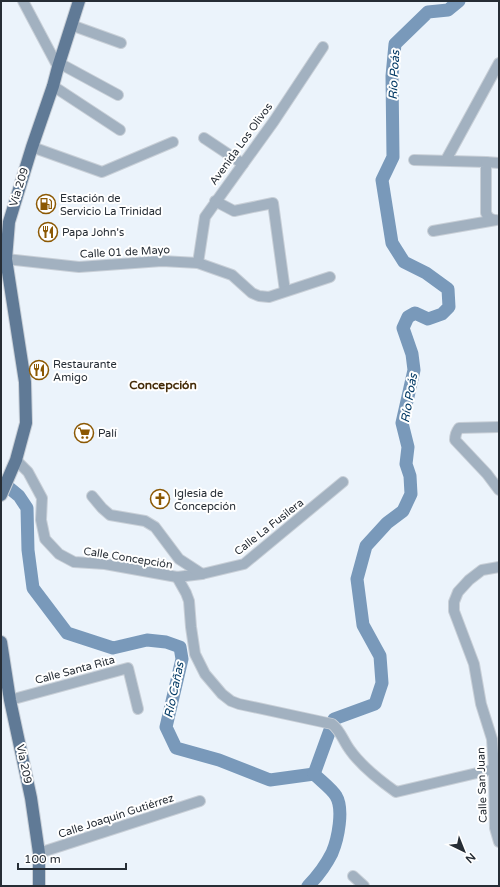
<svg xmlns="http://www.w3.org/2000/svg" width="500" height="887" font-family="'Varela Round',sans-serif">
  <rect width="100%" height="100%" fill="#ebf3fb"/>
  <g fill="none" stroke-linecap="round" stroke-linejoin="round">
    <g stroke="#7999ba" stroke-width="13">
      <path d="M1,481L19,496L27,508L28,550L33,588L67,633L113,648L147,640L166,642L180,647L182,659L166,727L176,748L219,760L270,780L314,774"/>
      <path d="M314,774L334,719L375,704L382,683L380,656L363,625L357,579L366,546L387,523L403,511L411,494L410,476L406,464L408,447L402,423L414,370L412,354L403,328L408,317L415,313L428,319L442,314L449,307L448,289L426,273L404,262L392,243L382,180L393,157L392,76L395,44L428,12L448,10L459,1"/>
      <path d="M308,886C317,877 326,865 332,853C338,839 344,809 336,796C332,789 320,780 314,774"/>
    </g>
    <g stroke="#c8cfd7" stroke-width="12">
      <g id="minor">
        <path d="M23,1L58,67"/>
        <path d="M71,25L121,43"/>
        <path d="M59,63L118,95"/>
        <path d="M53,86L120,130"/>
        <path d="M204,138L243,164"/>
        <path d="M32,147L102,172L173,142"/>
        <path d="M414,160L486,162V213L489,218L494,220"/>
        <path d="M446,160L499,63"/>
        <path d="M486,162L499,163"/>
        <path d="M215,201L234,211L273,203L285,291"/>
        <path d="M433,231L496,220"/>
        <path d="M6,259L79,267L162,261L198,263L232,275L252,293L259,296L269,297L330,277"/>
        <path d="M198,263L205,217L274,121L323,47"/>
        <path d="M499,427L459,428C456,432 455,435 455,440L487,474L499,490"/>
        <path d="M16,460L28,472L42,498L41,520L45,539L59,554L74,562L105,564L177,577L202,574L244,564L343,482"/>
        <path d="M92,496L102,508L110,515L145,521L155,527L179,559L202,574"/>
        <path d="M499,567L482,570L469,580L458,592L454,602V611L474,664L481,704L492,739L494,769L495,828L499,842"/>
        <path d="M177,577L186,593L189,601L191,627L195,654L205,674L222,694L231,701L239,704L332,724C341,731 343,741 350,750C362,767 379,780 396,792L494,769"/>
        <path d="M10,700L128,668L138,709"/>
        <path d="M39,853L200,801"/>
        <path d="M353,876L364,886"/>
      </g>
    </g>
    <g stroke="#c8cfd7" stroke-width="14">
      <g id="major">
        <path d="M1,495L16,460L26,423L25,382L6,259L9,222L32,147L53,86L58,67L79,1"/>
        <path d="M1,642L10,700L31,798L39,853V886"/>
      </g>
    </g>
    <use href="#minor" stroke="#a2b1c0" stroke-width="10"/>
    <use href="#major" stroke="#607a96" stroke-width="12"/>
  </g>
  <defs>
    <g id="fuel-ring" transform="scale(1)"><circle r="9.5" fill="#fff" stroke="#8b5803" stroke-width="1.5"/><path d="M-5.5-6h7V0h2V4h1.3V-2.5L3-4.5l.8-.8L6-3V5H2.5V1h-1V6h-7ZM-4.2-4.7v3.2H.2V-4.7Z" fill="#8b5803"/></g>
    <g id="restaurant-ring" transform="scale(1)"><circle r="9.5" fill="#fff" stroke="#8b5803" stroke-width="1.5"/><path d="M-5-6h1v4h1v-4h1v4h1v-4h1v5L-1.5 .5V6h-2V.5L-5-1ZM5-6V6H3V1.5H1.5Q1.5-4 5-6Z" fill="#8b5803"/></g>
    <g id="supermarket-ring" transform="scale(1)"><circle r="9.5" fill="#fff" stroke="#8b5803" stroke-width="1.5"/><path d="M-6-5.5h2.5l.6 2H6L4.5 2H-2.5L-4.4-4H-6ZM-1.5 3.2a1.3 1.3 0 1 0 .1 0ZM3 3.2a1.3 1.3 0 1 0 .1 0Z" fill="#8b5803"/></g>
    <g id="church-ring" transform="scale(1)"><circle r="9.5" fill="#fff" stroke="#8b5803" stroke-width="1.5"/><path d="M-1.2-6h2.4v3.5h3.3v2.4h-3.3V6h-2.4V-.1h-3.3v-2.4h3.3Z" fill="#8b5803"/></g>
  </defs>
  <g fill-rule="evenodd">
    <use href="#fuel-ring" x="46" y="204"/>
    <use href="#restaurant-ring" x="48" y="232"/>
    <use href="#restaurant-ring" x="39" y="370"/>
    <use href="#supermarket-ring" x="84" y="433"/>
    <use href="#church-ring" x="160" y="499"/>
  </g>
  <g text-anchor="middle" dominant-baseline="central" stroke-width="4" stroke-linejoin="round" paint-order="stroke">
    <g font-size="11" fill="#262d35" stroke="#fff">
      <text transform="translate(241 144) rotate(-54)">Avenida Los Olivos</text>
      <text transform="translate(19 187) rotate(-73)">Vía 209</text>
      <text transform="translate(125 252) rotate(-3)">Calle 01 de Mayo</text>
      <text transform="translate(269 527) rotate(-38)">Calle La Fusilera</text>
      <text transform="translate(128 558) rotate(9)">Calle Concepción</text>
      <text transform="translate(75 670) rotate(-15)">Calle Santa Rita</text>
      <text transform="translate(24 764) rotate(78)">Vía 209</text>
      <text transform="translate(482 785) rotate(-92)">Calle San Juan</text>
      <text transform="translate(116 816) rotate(-18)">Calle Joaquín Gutiérrez</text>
    </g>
    <g font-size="11" fill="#262d35" stroke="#fff" text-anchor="start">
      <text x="60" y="198">Estación de<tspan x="60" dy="13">Servicio La Trinidad</tspan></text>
      <text x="62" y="232">Papa John's</text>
      <text x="53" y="364">Restaurante<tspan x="53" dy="13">Amigo</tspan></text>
      <text x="98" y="433">Palí</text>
      <text x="174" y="493">Iglesia de<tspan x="174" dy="13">Concepción</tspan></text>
    </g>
    <g font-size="12" font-style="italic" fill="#033a65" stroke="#fff">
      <text transform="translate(394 75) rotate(-87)">Río Poás</text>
      <text transform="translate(409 398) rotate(-80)">Río Poás</text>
      <text transform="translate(174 690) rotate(-78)">Río Cañas</text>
    </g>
    <g font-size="12" font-weight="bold" fill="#452c09" stroke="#fff">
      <text x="163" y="385">Concepción</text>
    </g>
  </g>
  <rect width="500" height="887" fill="none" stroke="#262d35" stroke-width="4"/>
  <g transform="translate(464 851) rotate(137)" stroke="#ffffff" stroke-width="3" paint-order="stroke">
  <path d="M0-3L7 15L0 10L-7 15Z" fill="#262d35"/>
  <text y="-6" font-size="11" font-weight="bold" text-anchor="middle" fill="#262d35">N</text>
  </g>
  <path d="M18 863v6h108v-6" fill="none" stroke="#262d35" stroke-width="2"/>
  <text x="24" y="863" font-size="12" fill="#262d35" stroke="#ffffff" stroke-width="3" paint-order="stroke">100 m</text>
</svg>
